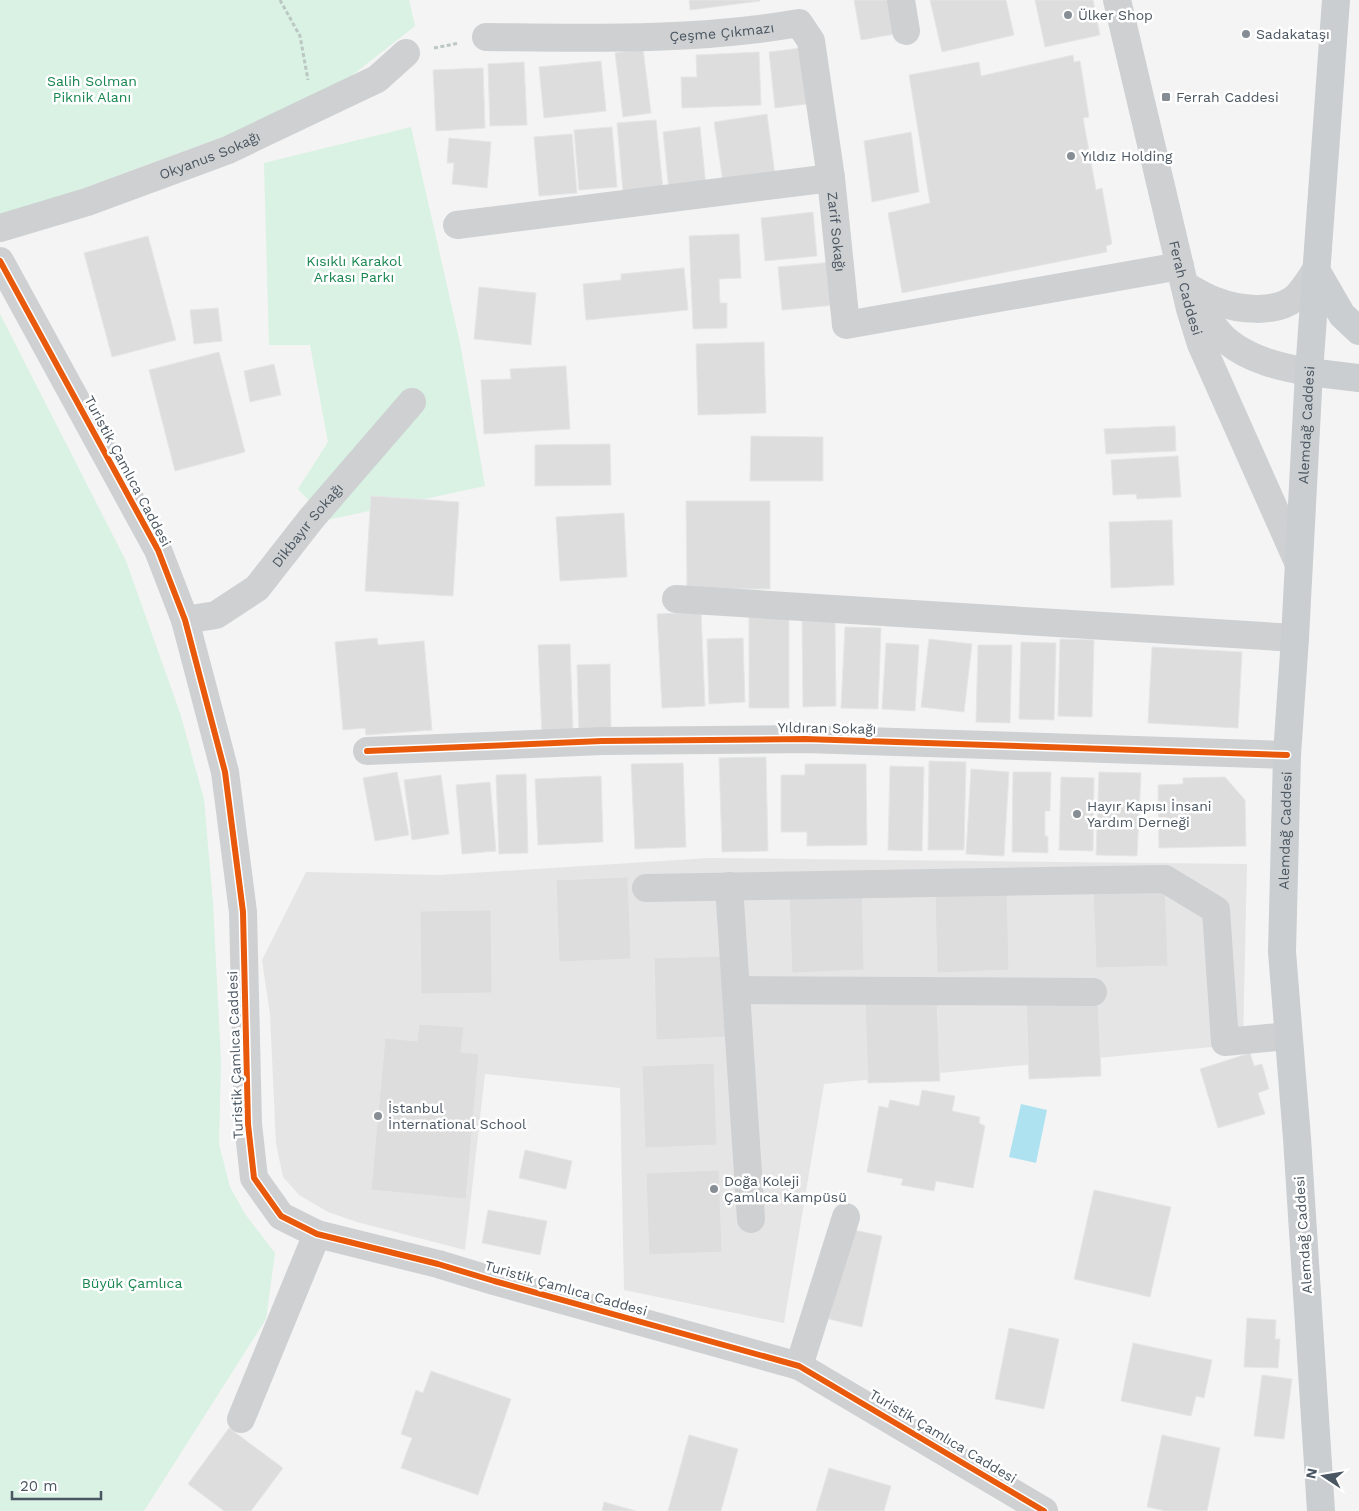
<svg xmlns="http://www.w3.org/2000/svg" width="1359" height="1511" font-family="'Work Sans',sans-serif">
  <rect width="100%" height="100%" fill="#f4f4f4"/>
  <path fill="#e6e5e6" d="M709,858L1247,864L1243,1044L824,1084L784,1323L624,1290L620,1088L485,1074L465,1250L357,1222L328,1212L299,1195L283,1177L276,1144L270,1014L262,960L306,872L439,875Z"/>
  <g fill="#d9f2e3">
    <path d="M0,0H409L415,26L350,77L233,133L0,219Z"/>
    <path d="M411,127L460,343L485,486L327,520L298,489L328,442L310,345H269L264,163Z"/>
    <path d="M0,314L126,561L180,713L204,799L213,903L221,1061L219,1144L230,1187L245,1214L275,1253L266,1319L144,1511H0Z"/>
  </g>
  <path fill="#aee2f0" d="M1021,1104L1047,1110L1036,1163L1009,1157Z"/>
  <g fill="#ddddde" stroke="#e5e6e7">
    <path d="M689,0H760V1L690,10Z"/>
    <path d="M854,0H895L900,33L861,40Z"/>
    <path d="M930,0H1006L1014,35L942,52Z"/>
    <path d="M1035,0H1093L1100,35L1045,47Z"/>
    <path d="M809,47L815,103L775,108L769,52Z"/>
    <path d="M643,49L651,113L623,117L615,53Z"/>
    <path d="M759,52L761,105L682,108L681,77H697L696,55Z"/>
    <path d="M1073,55L1074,62L1080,61L1089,117L1083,118L1096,190L1102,188L1112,244L1106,246L1107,252L902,293L888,213L930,203L909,75L979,62L981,76Z"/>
    <path d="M601,61L606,111L544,118L539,67Z"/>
    <path d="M524,62L527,125L490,126L488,64Z"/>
    <path d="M483,68L485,128L436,131L433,70Z"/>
    <path d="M767,114L775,175L723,182L714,122Z"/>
    <path d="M656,120L663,189L623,192L617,123Z"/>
    <path d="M612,127L617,187L579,190L574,130Z"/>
    <path d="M700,127L706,187L669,191L663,132Z"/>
    <path d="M911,132L919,192L872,202L864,141Z"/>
    <path d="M572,134L577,193L539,196L534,137Z"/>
    <path d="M449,138L491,142L487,188L452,184L454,163H447Z"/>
    <path d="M813,212L817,256L765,261L761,218Z"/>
    <path d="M739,234L741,278L719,279L720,303H727V328L693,329L689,236Z"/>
    <path d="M148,236L176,340L112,357L84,253Z"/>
    <path d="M832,262L836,305L782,310L778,267Z"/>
    <path d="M684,268L688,310L586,320L583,284L621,280V274Z"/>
    <path d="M479,287L536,293L531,345L474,339Z"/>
    <path d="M218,308L222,341L194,344L190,310Z"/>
    <path d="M764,342L766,413L698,415L696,344Z"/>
    <path d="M219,352L245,452L175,471L149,370Z"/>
    <path d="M274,364L281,395L250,402L244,371Z"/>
    <path d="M566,366L570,429L484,434L481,380L511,379L510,369Z"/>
    <path d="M1175,426L1176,451L1106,454L1104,429Z"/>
    <path d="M751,436L823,437V481H750Z"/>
    <path d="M610,444L611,485L535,486V445Z"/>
    <path d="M1178,456L1181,497L1137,499L1136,494L1113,495L1111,460Z"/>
    <path d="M371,496L459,502L453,596L365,591Z"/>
    <path d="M686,501H770V589H687Z"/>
    <path d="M624,513L627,577L560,581L556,517Z"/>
    <path d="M1172,520L1174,585L1111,588L1109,522Z"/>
    <path d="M701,612L705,706L662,708L657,614Z"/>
    <rect x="749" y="613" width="40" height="95"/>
    <path d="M802,621H835L836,706L803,707Z"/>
    <path d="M845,627L881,628L878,709L841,708Z"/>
    <path d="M377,638L378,645L424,641L432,730L366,735L365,728L343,730L335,642Z"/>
    <path d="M743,638L745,702L709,704L707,639Z"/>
    <path d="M929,639L972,644L964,712L921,707Z"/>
    <path d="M1060,639L1094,640L1092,717L1058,716Z"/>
    <path d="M1021,642L1056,643L1054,720L1019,719Z"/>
    <path d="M886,643L919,645L915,711L882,709Z"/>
    <path d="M570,644L573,734L542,736L538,645Z"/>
    <path d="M978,645H1012L1010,723L976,722Z"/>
    <path d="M1152,647L1242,652L1238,728L1148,723Z"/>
    <path d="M610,664L611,731L579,732L577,665Z"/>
    <path d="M766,757L768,851L722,852L719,758Z"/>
    <path d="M929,761L966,762L964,850H928Z"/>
    <path d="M683,763L686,847L635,849L631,764Z"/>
    <path d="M805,764H866L867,845L807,846V832H781V775H805Z"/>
    <path d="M890,766L924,767L922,851L888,850Z"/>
    <path d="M971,769L1009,772L1004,856L966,854Z"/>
    <path d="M397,772L409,835L375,841L363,778Z"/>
    <path d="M1013,772H1051L1050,811H1045V836H1048V853L1012,852Z"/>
    <path d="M1099,772L1141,773L1137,856L1096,855Z"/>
    <path d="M526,774L528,853L499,854L496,775Z"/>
    <path d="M441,775L449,834L412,840L404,780Z"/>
    <path d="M601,776L603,842L538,845L535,779Z"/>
    <path d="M1061,777L1094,778L1093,851L1059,850Z"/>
    <path d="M1225,777L1245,800L1246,846L1159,848L1158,785L1183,784V778Z"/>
    <path d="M490,782L496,851L462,854L456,785Z"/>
    <path d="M628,877L631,959L559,962L556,880Z"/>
    <path d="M1165,884L1168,966L1096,968L1093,887Z"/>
    <path d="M862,888L864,970L792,973L789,891Z"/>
    <path d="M1007,889L1009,970L937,973L935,891Z"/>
    <path d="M491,910L492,993L421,994L420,911Z"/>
    <path d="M726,956L729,1037L656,1040L654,958Z"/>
    <path d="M1098,994L1101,1076L1029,1079L1026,997Z"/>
    <path d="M937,999L940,1081L868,1083L865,1002Z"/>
    <path d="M419,1024L464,1027L461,1052L479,1054L466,1199L371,1190L385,1038L417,1041Z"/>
    <path d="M1250,1053L1254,1066L1262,1064L1269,1089L1258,1093L1265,1114L1218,1128L1200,1069Z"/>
    <path d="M714,1063L717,1145L645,1148L642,1066Z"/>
    <path d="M922,1090L955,1096L952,1111L980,1117L979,1123L985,1126L973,1188L936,1181L934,1191L901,1185L903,1179L867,1172L879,1106L888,1108L890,1100L919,1106Z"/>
    <path d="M525,1150L572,1161L566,1189L519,1178Z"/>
    <path d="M719,1170L722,1252L649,1255L646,1173Z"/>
    <path d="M1094,1190L1171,1207L1150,1297L1074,1279Z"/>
    <path d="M488,1210L547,1221L540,1255L482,1243Z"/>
    <path d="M849,1229L882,1236L862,1327L829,1319Z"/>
    <path d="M1247,1318L1276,1320L1275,1339H1280L1278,1368L1244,1367Z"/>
    <path d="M1009,1328L1059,1339L1044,1409L995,1399Z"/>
    <path d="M1133,1343L1212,1360L1204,1398L1196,1396L1191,1416L1121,1401Z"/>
    <path d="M431,1371L511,1399L478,1495L401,1468L412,1438L401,1434L416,1390L423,1393Z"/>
    <path d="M1262,1375L1292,1379L1284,1439L1254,1436Z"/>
    <path d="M229,1428L283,1468L251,1511H224L188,1484Z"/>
    <path d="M689,1435L738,1449L721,1511H668Z"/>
    <path d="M1162,1435L1220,1448L1207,1511H1166L1147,1507Z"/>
    <path d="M829,1468L891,1486L884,1511H816Z"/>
    <path d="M604,1502L636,1511H602Z"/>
  </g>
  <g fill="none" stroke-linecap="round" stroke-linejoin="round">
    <g stroke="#bcc7c4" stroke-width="3" stroke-dasharray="4 2.5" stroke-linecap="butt">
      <path d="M280,0L300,36L308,80"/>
      <path d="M434,48L459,43"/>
    </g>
    <g stroke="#ced0d2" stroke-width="28">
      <path d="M901,0L906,31"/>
      <path id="s1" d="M1117,0L1190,309L1201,344L1298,562"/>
      <path id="s2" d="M486,37C590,38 695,41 799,23L811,41L831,178"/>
      <path id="s3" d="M457,225L831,178L846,325L1180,266"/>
      <path id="s4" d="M0,228L87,202L228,150L377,79L406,53"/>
      <path d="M0,261L158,550L185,620L225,772L243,912L248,1124L254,1178L281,1216L317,1234L438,1264L494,1281L799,1366L1044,1511"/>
      <path d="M1188,287C1197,292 1207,298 1216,301C1238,310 1275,314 1295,298C1303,291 1310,279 1316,270"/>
      <path d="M1196,301C1205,314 1214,330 1227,341C1250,360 1280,367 1309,372"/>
      <path d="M676,599L1295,638"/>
      <path id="s5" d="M185,620L216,615L257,588L311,519L412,402"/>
      <path d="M367,751L602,741L805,739L1287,755"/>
      <path d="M729,886L751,1219"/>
      <path d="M646,888L1165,879L1216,910L1225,1042L1288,1036"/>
      <path d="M736,990L1093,992"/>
      <path d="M799,1366L846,1217"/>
      <path d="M241,1419L317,1234"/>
    </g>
    <g stroke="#caced1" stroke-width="28">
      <path d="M1316,270L1342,315L1359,331"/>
      <path d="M1309,372L1359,378"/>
      <path id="s6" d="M1321,1511L1297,1138L1282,952L1287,755L1295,638L1309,372L1336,0"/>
    </g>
    <g stroke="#fff" stroke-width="9">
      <g id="cycleway">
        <path d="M0,261L158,550L185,620L225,772L243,912L248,1124L254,1178L281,1216L317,1234L438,1264L494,1281L799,1366L1044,1511"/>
        <path d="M367,751L602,741L805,739L1287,755"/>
      </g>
    </g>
    <use href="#cycleway" stroke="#e8590c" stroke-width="6"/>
  </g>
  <g fill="#868d94" stroke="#fff" stroke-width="2">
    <circle cx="1068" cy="15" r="5"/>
    <circle cx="1246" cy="34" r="5"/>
    <rect x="1161" y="92" width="10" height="10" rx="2.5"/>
    <circle cx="1071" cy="156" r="5"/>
    <circle cx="1077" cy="814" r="5"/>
    <circle cx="378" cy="1116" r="5"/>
    <circle cx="714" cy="1189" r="5"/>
  </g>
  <g text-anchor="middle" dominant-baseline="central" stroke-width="5" stroke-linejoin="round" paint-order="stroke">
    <g font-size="14" fill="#4a5661" stroke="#fff" text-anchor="start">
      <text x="1078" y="15">Ülker Shop</text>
      <text x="1256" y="34">Sadakataşı</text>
      <text x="1176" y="97">Ferrah Caddesi</text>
      <text x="1081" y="156">Yıldız Holding</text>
      <text x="1087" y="806">Hayır Kapısı İnsani<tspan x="1087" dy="16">Yardım Derneği</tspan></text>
      <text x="388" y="1108">İstanbul<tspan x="388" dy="16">İnternational School</tspan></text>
      <text x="724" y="1181">Doğa Koleji<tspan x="724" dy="16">Çamlıca Kampüsü</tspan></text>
    </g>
    <g font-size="14" fill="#4a5661" stroke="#fff">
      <text stroke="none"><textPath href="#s2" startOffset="236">Çeşme Çıkmazı</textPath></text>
      <text stroke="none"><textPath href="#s4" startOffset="222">Okyanus Sokağı</textPath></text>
      <text stroke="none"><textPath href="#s3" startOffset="431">Zarif Sokağı</textPath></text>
      <text stroke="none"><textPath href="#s1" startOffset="296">Ferah Caddesi</textPath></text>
      <text stroke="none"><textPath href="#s6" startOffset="1088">Alemdağ Caddesi</textPath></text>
      <text transform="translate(128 471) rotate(62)">Turistik Çamlıca Caddesi</text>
      <text stroke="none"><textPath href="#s5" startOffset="161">Dikbayır Sokağı</textPath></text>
      <text transform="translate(827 728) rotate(1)">Yıldıran Sokağı</text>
      <text stroke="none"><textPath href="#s6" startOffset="682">Alemdağ Caddesi</textPath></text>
      <text transform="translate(235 1055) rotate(-92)">Turistik Çamlıca Caddesi</text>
      <text transform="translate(1303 1235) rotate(-94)">Alemdağ Caddesi</text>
      <text transform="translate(566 1288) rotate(16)">Turistik Çamlıca Caddesi</text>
      <text transform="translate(943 1436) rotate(31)">Turistik Çamlıca Caddesi</text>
    </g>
    <g font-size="14" fill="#17864f" stroke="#fff">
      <text x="92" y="81">Salih Solman<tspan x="92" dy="16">Piknik Alanı</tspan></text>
      <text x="354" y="261">Kısıklı Karakol<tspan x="354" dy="16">Arkası Parkı</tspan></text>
      <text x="132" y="1283">Büyük Çamlıca</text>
    </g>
  </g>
  <g transform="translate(1324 1476) rotate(282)" stroke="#ffffff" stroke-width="4" paint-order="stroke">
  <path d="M0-4L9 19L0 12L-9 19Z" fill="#4a5661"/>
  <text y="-8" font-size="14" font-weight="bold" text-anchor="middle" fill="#4a5661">N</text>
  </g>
  <path d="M12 1491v8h89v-8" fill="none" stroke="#4a5661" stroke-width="2.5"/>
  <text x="20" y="1491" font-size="15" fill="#4a5661" stroke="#ffffff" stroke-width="4" paint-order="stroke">20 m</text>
</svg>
